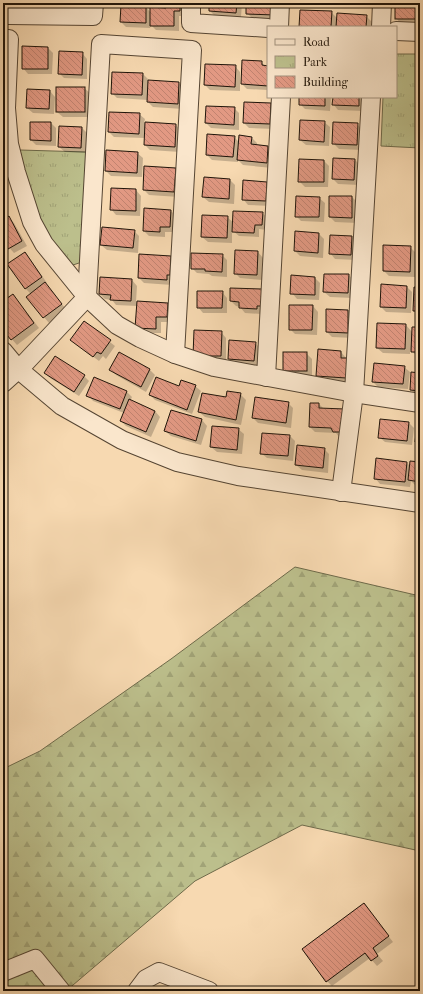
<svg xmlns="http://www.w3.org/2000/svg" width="423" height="994" font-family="'IM FELL French Canon',serif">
  <defs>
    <pattern id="forest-firs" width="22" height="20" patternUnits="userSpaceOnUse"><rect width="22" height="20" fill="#bcbf8c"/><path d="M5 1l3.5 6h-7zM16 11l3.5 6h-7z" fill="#a1a377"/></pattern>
    <pattern id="park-tufts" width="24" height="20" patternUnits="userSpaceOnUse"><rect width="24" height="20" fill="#bcbf8c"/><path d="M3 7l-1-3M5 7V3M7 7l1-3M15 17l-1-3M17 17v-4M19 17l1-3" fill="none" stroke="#a1a377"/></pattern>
    <pattern id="building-back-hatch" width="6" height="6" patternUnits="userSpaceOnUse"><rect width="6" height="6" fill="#e29983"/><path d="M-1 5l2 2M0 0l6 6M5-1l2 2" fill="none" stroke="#c18370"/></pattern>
  </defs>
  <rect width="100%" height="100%" fill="#f7d9b1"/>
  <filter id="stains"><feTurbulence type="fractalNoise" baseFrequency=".005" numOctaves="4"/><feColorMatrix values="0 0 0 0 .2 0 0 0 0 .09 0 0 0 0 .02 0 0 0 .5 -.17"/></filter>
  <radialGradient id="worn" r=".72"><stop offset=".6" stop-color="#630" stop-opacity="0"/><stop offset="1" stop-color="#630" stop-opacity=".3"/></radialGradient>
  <path fill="url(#forest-firs)" stroke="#6e6a4a" d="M295,567L420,596V851L302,825L195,881L66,991H3V769L40,751L171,659Z"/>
  <g fill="url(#park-tufts)" stroke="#6e6a4a">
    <path d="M396,54H420V148L381,146L383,97H396Z"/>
    <path d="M20,150L87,152L82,262L70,266L52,243L39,216L26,179Z"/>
  </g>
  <g fill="#0003">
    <path d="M24,3H54V12L29,11L24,6Z"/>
    <path d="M168,3H183L185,16H179V31L156,30L151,25L150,28L126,27L121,22L146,7L151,13L167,9Z"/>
    <path d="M210,3H242L241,17L215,16L210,11Z"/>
    <path d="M247,3H281L280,20L252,18L247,13Z"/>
    <path d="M420,4V24H401L396,18Z"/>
    <path d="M331,12L337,18L366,16L371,21V27H300Z"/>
    <path d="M48,48L53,53L52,74H28L23,68Z"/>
    <path d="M82,53L87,59V79L64,78L59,73Z"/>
    <path d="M243,61L261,62L266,67H268V90L247,89L242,84Z"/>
    <path d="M235,66L240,72V91L210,90L205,85Z"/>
    <path d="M143,74L148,79V81L179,83L184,88L183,109L153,107L148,102V100L117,98L112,93Z"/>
    <path d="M84,88L90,93V117H63L57,112Z"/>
    <path d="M50,91L55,97L54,114L33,113L27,108Z"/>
    <path d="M300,97H331L330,111L305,109L300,104Z"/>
    <path d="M334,97H364L363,111L338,110L333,104Z"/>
    <path d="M271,104L276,110L275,129L249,128L244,123Z"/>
    <path d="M234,108L239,113V130L211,128L206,123Z"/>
    <path d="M139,114L145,119L144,123L176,125L181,131L180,152L150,150L145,145V138L114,137L109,132Z"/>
    <path d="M324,122L330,127L329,146L306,145L300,140Z"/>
    <path d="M51,123L56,128V146L36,145L31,140Z"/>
    <path d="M357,124L362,130V150L339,149L334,144Z"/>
    <path d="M82,128L87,133L86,153L65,152L59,147Z"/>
    <path d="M234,137L239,142L252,138L257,143V146L268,147L273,152L272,168L243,165L238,160V162L212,160L207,155Z"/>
    <path d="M137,153L143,158L142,177L111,176L106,171Z"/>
    <path d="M355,160L360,165L359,185L338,184L333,179Z"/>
    <path d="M324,161L329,166L328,187H305L299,181Z"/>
    <path d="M175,169L181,175L179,197L149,195L144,190Z"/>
    <path d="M230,180L235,185L234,204L209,202L203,197Z"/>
    <path d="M267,183L272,188L271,206L248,205L243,199Z"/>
    <path d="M136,190L141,196L140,216L116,215L111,209Z"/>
    <path d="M330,197H352L357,202V223L335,222L330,217Z"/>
    <path d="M319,198L325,203L324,222L301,221L296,216Z"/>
    <path d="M3,200L7,210L3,211Z"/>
    <path d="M170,210L176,216L175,232H165V237L149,236L144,231Z"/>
    <path d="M262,213L268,218L267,230L259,229V237L239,236L232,230V243L208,242L202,237L227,217L234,223Z"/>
    <path d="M9,218L14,223L27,246L14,253L5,243L3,244V221Z"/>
    <path d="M134,231L139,236L138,253L107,250L101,245Z"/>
    <path d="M319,234L324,239L323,258L300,256L295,251Z"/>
    <path d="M352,237L357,242L356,260L335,259L330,253Z"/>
    <path d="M410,247L417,254L420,247V271L415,266V277L389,276L384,271Z"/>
    <path d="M258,252L263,258L262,280L240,278L235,273Z"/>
    <path d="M25,254L30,259L47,283L45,284L66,309L49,323L27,297L31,294L26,289L9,265Z"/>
    <path d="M222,255L227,260V277L212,276L209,274L197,273L192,268Z"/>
    <path d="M171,257L176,262L172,285L144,283L139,278Z"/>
    <path d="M3,272L7,279L3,281Z"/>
    <path d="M349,275L354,281L353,298L330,297L324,292Z"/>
    <path d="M315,278L320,283L319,300L297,299L292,293Z"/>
    <path d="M132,280L137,286L136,302L167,304L173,309L172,322H161V333H142L137,306L116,305L112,300L105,299L100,294Z"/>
    <path d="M407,287L412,292L411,313L386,312L381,307Z"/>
    <path d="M231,289L262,290V314L245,313L240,307L236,306L231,301Z"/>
    <path d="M420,289V316L414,311Z"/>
    <path d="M222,292L227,298V313H203L198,307Z"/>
    <path d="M18,301L39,328L17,345L3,329V303Z"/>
    <path d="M313,306L318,312L317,335L295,334L290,329Z"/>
    <path d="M327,310L348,311L353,316V338L332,337L327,332Z"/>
    <path d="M84,322L115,346L106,359L103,356L99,361L71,340Z"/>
    <path d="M406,325L412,332L420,328V357L417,356L410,350V354L383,353L377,348Z"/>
    <path d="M221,332L226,338V361H200Z"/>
    <path d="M255,343L260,348L259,366L234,364L229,359Z"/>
    <path d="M341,352L346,358L351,383L322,381L317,376Z"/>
    <path d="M119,353L150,370L155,375L146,392L116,375L111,370Z"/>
    <path d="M306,353L312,359V376L284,371Z"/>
    <path d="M404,367L410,372L408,389L378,387L373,382Z"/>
    <path d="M45,373L84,376L89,381L79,396L50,378Z"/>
    <path d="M411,373L420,374V396L416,395L411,390Z"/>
    <path d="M94,379L127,392L132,397L130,401L155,411L160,417L151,437L126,426L121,421L124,413L93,401L88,395Z"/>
    <path d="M195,386L201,391L192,414L155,400L150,395L180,387Z"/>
    <path d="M240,394L246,400L241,425L205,417L199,412L226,399Z"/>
    <path d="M288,403L293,408L291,428L258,423L253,418Z"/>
    <path d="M319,404L324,409L349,416L339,437L336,433L315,432L310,427Z"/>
    <path d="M202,420L207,426L201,445L171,436L165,431Z"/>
    <path d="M409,423L414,428L412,445L385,442L379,437Z"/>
    <path d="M238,429L244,434L242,454L217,452L211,447Z"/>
    <path d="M290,436L295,441L293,461L267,458L261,453Z"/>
    <path d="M324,449L329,454L328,473L302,470L296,465Z"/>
    <path d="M407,463L411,467L420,463V486L415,485L411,481L410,487L380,484L375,478Z"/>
    <path d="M364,904L393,942L377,954L383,961L377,966L370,958L332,986L327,981Z"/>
  </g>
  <g fill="url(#building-back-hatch)" stroke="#1f1409">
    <path d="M23,3H49V7L23,6Z"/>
    <path d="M58,3H86L85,9L57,7Z"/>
    <path d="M167,3H180V11H174V26H150V7L166,8Z"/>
    <path d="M209,3H237L236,13L209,11Z"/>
    <path d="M246,3H276L275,15L246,14Z"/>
    <rect x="395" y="3" width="25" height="16"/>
    <path d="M121,5L146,6V23L120,22Z"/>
    <path d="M300,10L332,11L331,27H299Z"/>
    <path d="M337,13L367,15L366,27H336Z"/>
    <path d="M22,46L48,47V69H22Z"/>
    <path d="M59,51L83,52L82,75L58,74Z"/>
    <path d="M242,60L262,61V65L268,66V86L241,84Z"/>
    <path d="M205,64L236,65L235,87L204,85Z"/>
    <path d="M112,72L143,73L142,95L111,94Z"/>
    <path d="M148,80L179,82L178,104L147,102Z"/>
    <rect x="56" y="87" width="29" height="25"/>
    <path d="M27,89L50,90L49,109L26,108Z"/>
    <path d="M299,97H325V106L299,105Z"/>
    <path d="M333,97H359V106L332,105Z"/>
    <path d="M244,102L271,103L270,124L243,123Z"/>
    <path d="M206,106L235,107L234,125L205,123Z"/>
    <path d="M109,112L140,113L139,134L108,132Z"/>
    <path d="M300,120L325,121L324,142L299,140Z"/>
    <path d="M30,122H51V141L30,140Z"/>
    <path d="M145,122L176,124L175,147L144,145Z"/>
    <path d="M333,122L358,123L357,145L332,144Z"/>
    <path d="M59,126L82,127L81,148L58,147Z"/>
    <path d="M207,134L235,136L233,157L206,155Z"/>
    <path d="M239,135L252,137L251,144L268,146L267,163L237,160Z"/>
    <path d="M106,150L138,152L137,173L105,171Z"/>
    <path d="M333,158L355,159L354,180L332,179Z"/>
    <path d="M299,159L324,160V182H298Z"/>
    <path d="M144,166L176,168L174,192L143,190Z"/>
    <path d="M204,177L230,179L229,199L202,197Z"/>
    <path d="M243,180L267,182L266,201L242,200Z"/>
    <path d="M111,188L136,189V211L110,210Z"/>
    <path d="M296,196L320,197L319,217H295Z"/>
    <path d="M329,196H352V218L329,217Z"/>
    <path d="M144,208L171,210L170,227H160V232L143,231Z"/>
    <path d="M233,211L263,212L262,225H255L254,233L232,232Z"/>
    <path d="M202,215L228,216L227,238L201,237Z"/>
    <path d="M9,216L22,241L8,249L3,241V220Z"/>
    <path d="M102,227L135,230L133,248L100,245Z"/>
    <path d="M295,231L319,233L318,253L294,251Z"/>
    <path d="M330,235L352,236L351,255L329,254Z"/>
    <path d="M383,245L411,246L410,272L383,271Z"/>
    <rect x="416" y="246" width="4" height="22"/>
    <path d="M235,250L258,251L257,275L234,274Z"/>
    <path d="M25,252L42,277L25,289L7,264Z"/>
    <path d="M191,253L223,254L222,272L205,271V269H191Z"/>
    <path d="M139,254L171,256L170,275H167V280L138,278Z"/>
    <path d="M324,274H349L348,293L323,292Z"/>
    <path d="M291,275L315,277V295L290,294Z"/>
    <path d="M100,277L132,279L131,301L110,300L111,295L99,294Z"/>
    <path d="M45,282L62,304L43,318L26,297Z"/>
    <path d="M381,284L407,286L406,308L380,307Z"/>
    <path d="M414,287L420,288V311H413Z"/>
    <path d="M230,288L262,289V306H257V309L239,308V302L230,301Z"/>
    <path d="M197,291H223L222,308H197Z"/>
    <path d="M13,294L34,323L11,340L3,330V301Z"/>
    <path d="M137,301L168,303L167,317H156V329L135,328Z"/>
    <path d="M289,305H313L312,330H289Z"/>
    <path d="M326,309L348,310V333L326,332Z"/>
    <path d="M84,321L111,340L101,354L97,352L93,357L70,340Z"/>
    <path d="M377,323L406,324L405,349L376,348Z"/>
    <path d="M412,327H420V352H411Z"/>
    <path d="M194,330L222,331L221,356H193Z"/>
    <path d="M229,340L256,342L254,361L228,359Z"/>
    <path d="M318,349L341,351V358H348L346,378L316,376Z"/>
    <path d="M119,352L150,369L141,387L109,370Z"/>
    <rect x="283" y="352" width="24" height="19"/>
    <path d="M55,356L85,375L74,392L44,373Z"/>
    <path d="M374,363L405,366L403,384L372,382Z"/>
    <path d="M411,372L420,373V391L410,390Z"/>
    <path d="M94,377L127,391L120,409L86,396Z"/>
    <path d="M156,377L179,386L181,380L196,385L187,410L149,395Z"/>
    <path d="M227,391L241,393L236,420L198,412L202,393L226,397Z"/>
    <path d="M255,397L289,402L286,423L252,418Z"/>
    <path d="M129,399L155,411L146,432L120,421Z"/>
    <path d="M310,403H319V408L345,409L344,432H333L331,428L309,427Z"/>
    <path d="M171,410L202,419L196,441L164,431Z"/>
    <path d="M380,419L409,422L407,441L378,438Z"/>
    <path d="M417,423H420V442H415Z"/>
    <path d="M212,426L239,428L237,450L210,447Z"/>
    <path d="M262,433L290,435L288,456L260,454Z"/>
    <path d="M297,445L325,448L323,468L295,465Z"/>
    <path d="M376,458L407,462L405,482L374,479Z"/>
    <path d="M410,461L420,462V482L408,480Z"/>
    <path d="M364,903L389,936L373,948L378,956L371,961L365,953L326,982L302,949Z"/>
  </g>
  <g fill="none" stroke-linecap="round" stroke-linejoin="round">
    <g stroke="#554533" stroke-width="20">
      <g id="minor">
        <path d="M9,3L8,15L93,16L94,3"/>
        <path d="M191,3V23L268,28"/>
        <path d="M279,27L280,3"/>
        <path d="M381,27L382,3"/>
        <path d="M396,31L420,32"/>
        <path d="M3,39H9L6,108L9,144L16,172L32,222L44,244L87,297L117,325L140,338L175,354L214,367L354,393L420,403"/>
        <path d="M3,351L18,369L62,406L122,440L177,462L238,476L420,503"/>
        <path d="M266,377L281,97"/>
        <path d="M3,383L23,365L87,297L101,44L192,50L175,354"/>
        <path d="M341,492L354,393L371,97"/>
        <path d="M3,972L35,959L61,991"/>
        <path d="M137,991L146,979L159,972L209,991"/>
      </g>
    </g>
    <use href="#minor" stroke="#fae6cc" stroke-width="18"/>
  </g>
  <rect width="423" height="994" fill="none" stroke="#f7d9b1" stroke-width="16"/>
  <rect x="4" y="4" width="415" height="986" fill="none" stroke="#1f1409" stroke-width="2"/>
  <rect x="8" y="8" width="407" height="978" fill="none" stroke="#1f1409"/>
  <rect x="267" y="26" width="130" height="72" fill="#fae6cc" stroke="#a2927e"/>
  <rect x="275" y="39" width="20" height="6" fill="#fae6cc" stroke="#a2927e"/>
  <text x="303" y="46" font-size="12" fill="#1f1409">Road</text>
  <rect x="275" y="56" width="20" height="12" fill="url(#park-tufts)" stroke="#a2927e"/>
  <text x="303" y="66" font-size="12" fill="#1f1409">Park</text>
  <rect x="275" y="76" width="20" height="12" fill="url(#building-back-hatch)" stroke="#a2927e"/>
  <text x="303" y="86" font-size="12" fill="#1f1409">Building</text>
  <rect width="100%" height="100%" filter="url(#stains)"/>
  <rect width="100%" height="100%" fill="url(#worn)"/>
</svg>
